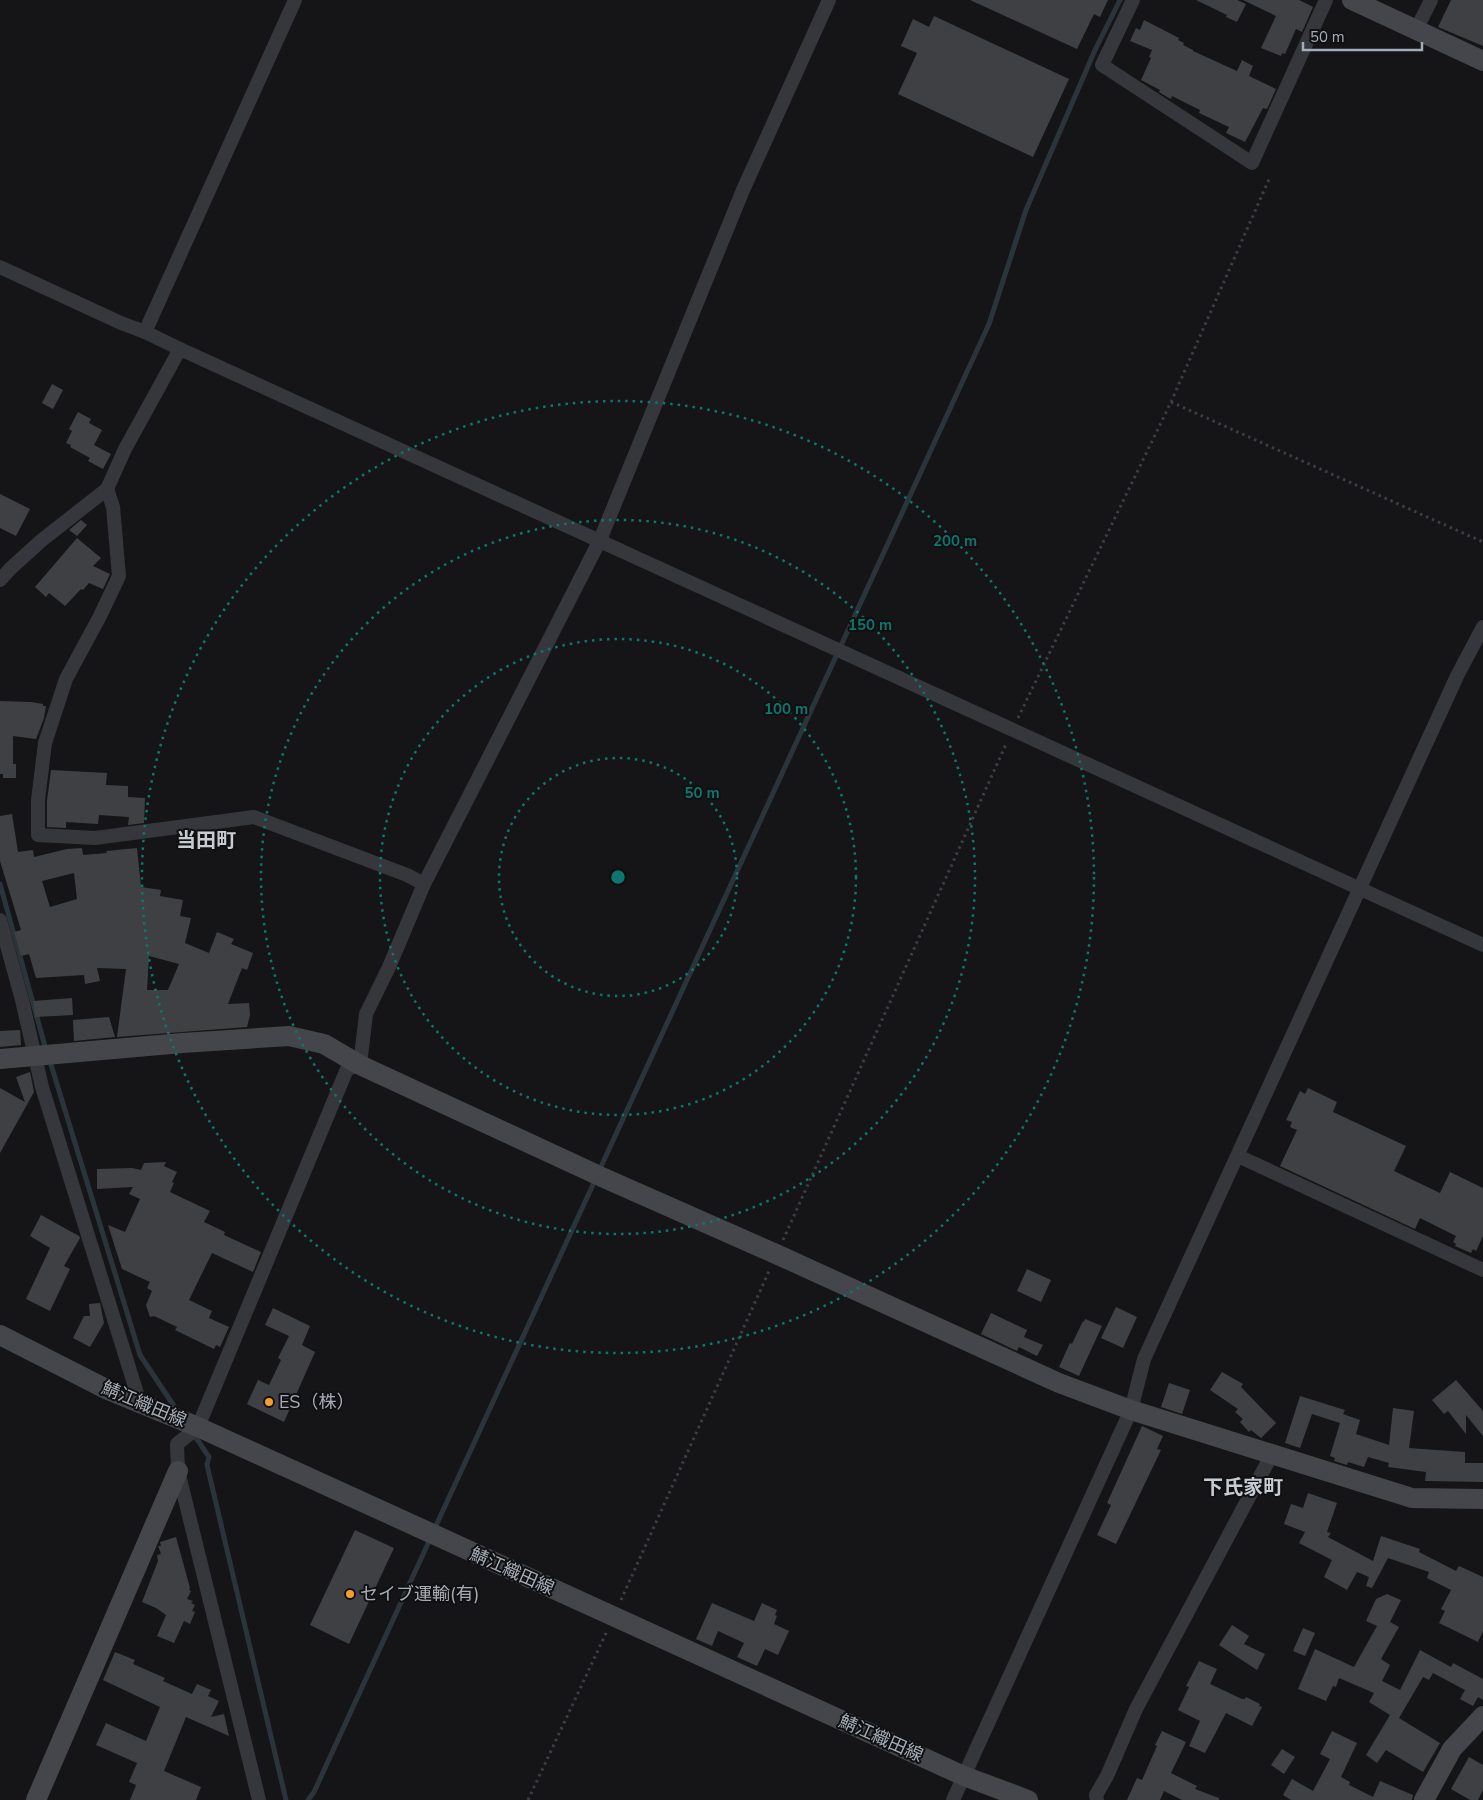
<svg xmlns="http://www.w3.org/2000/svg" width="1483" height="1800" font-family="'Nunito Sans','Noto Sans JP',sans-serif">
  <rect width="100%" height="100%" fill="#151517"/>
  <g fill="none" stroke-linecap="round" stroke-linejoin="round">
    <g stroke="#2a353b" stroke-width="5">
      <path d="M0,884L46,1050"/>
      <path d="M49,1058L140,1355L178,1412"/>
      <path d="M599,1171L989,324L1026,210L1095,50L1120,0"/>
      <path d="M193,1433L209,1457L207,1465L286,1800"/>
      <path d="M434,1530L596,1178"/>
      <path d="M308,1800L314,1792L431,1537"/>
    </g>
  </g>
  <g fill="#3f4044" fill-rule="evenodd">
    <path d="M970,0H1108L1100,17L1094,14L1077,49Z"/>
    <path d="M1196,0H1237L1246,4L1237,22L1226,17L1227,15Z"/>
    <path d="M1243,0H1299L1313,7L1302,32L1296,29L1285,54L1282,53L1281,56L1261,48L1276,16Z"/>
    <path d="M1451,0H1483V46L1438,27Z"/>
    <path d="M934,16L1069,79L1033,157L898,94L917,53L901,46L913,19L929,27Z"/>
    <path d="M1144,20L1179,38L1178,40L1184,43L1183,45L1193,50V51L1237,71L1242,60L1253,66L1249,76L1276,89L1267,109L1263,108L1245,142L1226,133L1229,127L1199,113L1200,110L1172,96L1171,99L1167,97L1159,92L1160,90L1141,80L1151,58L1149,57L1152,50L1130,41L1136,28L1140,30Z"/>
    <path d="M52,384L63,390L53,409L42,403Z"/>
    <path d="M78,412L91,419L89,423L102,430L94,445L111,454L103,469L88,461L90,458L70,447L71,445L66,443L72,431L69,429Z"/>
    <path d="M0,494L30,509L16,536L0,528Z"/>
    <path d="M81,520L87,525L77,536L69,530Z"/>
    <path d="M77,538L101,558L93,566L110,574L103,589L89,583L83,590L81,589L65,606L49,593L46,597L35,587Z"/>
    <path d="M0,701L31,702L43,704V706H46L44,718L36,739L13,736V764H16V778H3V774H0Z"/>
    <path d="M51,770L107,773L106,785L128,786V797L145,798L144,823L128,825L129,817L99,815L98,824L66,822V828L47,827V801Z"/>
    <path d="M12,814L18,852L33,850L34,857L67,849L82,848L83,855L107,853L106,851L137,848L141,887L161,890L160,896L183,900L180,916L191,918L185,943L209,953L217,932L234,939L231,944L253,953L247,970L242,968L228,1004L249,1003L250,1015L247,1027L117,1037L126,969L97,968L100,981L85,984L84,975L36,978L29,954L21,956L14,932L21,930L0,861V816ZM74,873L77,899L50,907L42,881ZM149,956L179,964L168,990H147Z"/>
    <path d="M72,998L73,1015L35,1017L33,1001Z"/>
    <path d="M109,1017L115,1037L74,1041L73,1020Z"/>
    <path d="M20,1030L21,1045L0,1047V1031Z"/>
    <path d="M30,1072L34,1092L0,1153V1088L25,1102L16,1077Z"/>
    <path d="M1308,1088L1337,1102L1333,1112L1406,1146L1394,1171L1440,1193L1450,1172L1483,1188V1236L1476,1251L1473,1249L1471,1253L1455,1246L1456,1244L1453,1242L1456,1236L1420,1218L1415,1229L1280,1166L1297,1130L1290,1127L1292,1122L1286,1120L1300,1091L1305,1094Z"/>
    <path d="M166,1162L164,1166L177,1172L172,1182L174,1183L170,1192L210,1211L204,1222L225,1232L224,1235L261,1252L253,1272L212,1253L189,1300L212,1311L209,1318L229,1327L220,1347L216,1345L214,1349L175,1330L177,1327L154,1316L150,1317L146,1305L152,1291L147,1288L150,1282L122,1269L108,1225L125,1232L140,1199L129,1194L133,1187L97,1189V1169L132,1168L141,1170L144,1163Z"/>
    <path d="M41,1215L79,1236L80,1238L64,1266L70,1269L50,1311L26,1299L50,1248L30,1236Z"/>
    <path d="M1027,1269L1051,1280L1041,1302L1017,1291Z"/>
    <path d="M100,1303L104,1323L90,1347L73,1338L84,1316H90L89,1304Z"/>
    <path d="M1116,1307L1137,1317L1123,1348L1101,1338Z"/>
    <path d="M273,1308L310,1326L302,1345L315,1352L284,1422L247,1404L258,1380L269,1385L281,1360L278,1358L289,1336L265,1325Z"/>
    <path d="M991,1313L1027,1330L1024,1337L1043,1345L1037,1356L1019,1347L1017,1351L981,1334Z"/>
    <path d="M1085,1319L1102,1326L1079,1376L1059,1367L1070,1343L1072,1344L1083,1321L1084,1322Z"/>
    <path d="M1222,1372L1243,1384L1241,1387L1276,1423L1261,1438L1251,1430L1249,1432L1240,1422L1243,1419L1235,1412L1238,1409L1210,1390Z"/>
    <path d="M1456,1380L1483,1411V1436L1466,1415V1434L1448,1411L1444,1414L1432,1400Z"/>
    <path d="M1169,1383L1190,1390L1182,1414L1161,1407Z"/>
    <path d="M1300,1396L1345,1410L1343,1414L1360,1420L1356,1434L1389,1445L1393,1408L1414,1411L1409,1448L1465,1452V1463H1483V1482L1425,1481L1426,1472L1388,1467L1389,1463L1368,1457L1364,1467L1348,1462L1347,1465L1334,1461L1335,1458L1330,1456L1340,1423L1312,1414L1300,1448L1285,1443Z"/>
    <path d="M1142,1426L1163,1436L1157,1449L1161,1450L1116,1544L1097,1535L1111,1505L1107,1503Z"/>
    <path d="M1308,1493L1337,1503L1327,1532L1331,1533L1328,1537L1373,1561L1381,1536L1420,1549L1419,1552L1456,1571L1459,1566L1483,1577V1631L1478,1642L1439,1623L1445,1611L1441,1609L1451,1590L1427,1578L1429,1572L1388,1558L1372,1588L1366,1586L1369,1577L1357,1572L1347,1590L1324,1577L1332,1560L1299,1543L1305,1532L1284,1524L1291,1504L1303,1508Z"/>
    <path d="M355,1530L394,1548L349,1644L310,1625Z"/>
    <path d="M176,1537L190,1588L189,1590L191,1591L187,1599L193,1601L191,1603L195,1605L192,1611L195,1612L190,1624L184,1621L174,1643L157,1636L166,1615L156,1608L142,1602L158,1561L157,1555L161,1554L158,1546H161L160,1542Z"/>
    <path d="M1387,1594L1401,1600L1390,1622L1399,1627L1381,1659L1390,1665L1382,1681L1400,1690L1420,1650L1451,1667L1453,1663L1483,1679V1700L1478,1697L1473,1706L1460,1699L1465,1690L1433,1673L1429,1680L1423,1677L1399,1718L1440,1743L1423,1772L1386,1750L1377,1763L1366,1755L1390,1715L1369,1702L1374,1693L1339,1678L1336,1687L1333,1686L1326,1701L1298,1689L1315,1649L1354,1667L1377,1626L1366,1621L1376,1599Z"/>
    <path d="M712,1603L754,1621L762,1603L777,1610L775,1615L777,1616L774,1624L789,1631L778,1655L765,1649L757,1666L737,1657L744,1643L718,1631L712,1646L696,1639Z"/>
    <path d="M1232,1625L1249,1636L1244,1644L1265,1654L1257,1670L1219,1645Z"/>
    <path d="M1303,1628L1315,1633L1305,1656L1293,1651Z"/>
    <path d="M115,1652L135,1660L133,1664L165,1678L163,1681L192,1694L197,1684L211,1690L208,1696L219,1701L211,1717L224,1714L229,1736L186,1717L164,1771L201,1787L196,1800H130L136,1785L129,1782L137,1763L96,1745L106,1723L146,1741L160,1707L103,1680Z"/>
    <path d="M1199,1661L1217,1669L1210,1684L1242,1699H1245L1246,1697L1260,1704L1259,1706L1262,1707L1252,1726L1226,1713L1205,1753L1189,1746L1200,1721L1178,1710L1189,1687L1186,1686Z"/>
    <path d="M1162,1731L1186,1742L1171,1773L1197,1786L1195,1789L1219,1798V1800H1182L1164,1791L1160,1800H1127L1137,1778L1142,1780L1157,1746L1155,1745Z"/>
    <path d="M1332,1731L1357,1743L1341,1777L1350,1782L1349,1785L1373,1797L1380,1781L1413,1795L1412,1800H1291L1283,1795L1292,1779L1313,1791L1330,1759L1320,1754Z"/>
    <path d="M1282,1749L1295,1757L1284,1774L1271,1765Z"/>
    <path d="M1469,1757L1483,1765V1790L1478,1800H1470L1451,1789Z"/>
  </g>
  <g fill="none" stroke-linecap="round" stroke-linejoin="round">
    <g stroke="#3c3e43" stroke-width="3" stroke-dasharray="2.5 4" stroke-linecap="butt">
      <path d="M1171,402L1483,542"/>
      <path d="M1018,718L1171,402L1270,177"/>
      <path d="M783,1240L1007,742"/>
      <path d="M621,1600L770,1269"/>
      <path d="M528,1800L607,1631"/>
    </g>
    <g stroke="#36373c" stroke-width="14">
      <path d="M1133,0L1102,65L1252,163L1326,0"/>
      <path d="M1416,30L1431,0"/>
      <path d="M0,267L121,323L145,332L180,349L1483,945"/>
      <path d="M145,332L295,0"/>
      <path d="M107,489L113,507L119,576L100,616L66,679L45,743L38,800V835L95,838L254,817L407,875L424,884"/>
      <path d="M0,580L11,568L42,540L107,489L125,449L180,349"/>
      <path d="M0,920L22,1000L42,1087L140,1403"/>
      <path d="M1238,1156L1483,1270"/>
      <path d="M259,1800L178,1471L177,1444L198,1427L347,1069L360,1065L366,1014L389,967L424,884L600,540L743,190L829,0"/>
      <path d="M953,1800L1131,1410L1144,1359L1458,674L1483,627"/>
      <path d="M1097,1800L1096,1795L1107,1776L1136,1709L1272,1454"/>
    </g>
    <g stroke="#44464c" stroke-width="20">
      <path d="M1352,0L1483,61"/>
      <path d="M0,1059L182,1043L289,1036L324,1044L360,1065L604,1178L776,1254L1059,1383L1131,1410L1412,1498L1483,1499"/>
      <path d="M0,1335L108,1390L198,1427L964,1776L1028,1800"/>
      <path d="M36,1800L178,1471"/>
      <path d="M1424,1800L1452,1749L1483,1716"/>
    </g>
  </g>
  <g fill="none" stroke="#0f766e" stroke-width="2.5" stroke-dasharray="2.5 5">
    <circle cx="618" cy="877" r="119"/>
    <circle cx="618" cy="877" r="238"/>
    <circle cx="618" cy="877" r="357"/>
    <circle cx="618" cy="877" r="476"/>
  </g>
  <g fill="#f89d2b" stroke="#101012" stroke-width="2">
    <circle cx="269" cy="1402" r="5"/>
    <circle cx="350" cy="1594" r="5"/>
  </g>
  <g text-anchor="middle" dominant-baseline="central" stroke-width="4" stroke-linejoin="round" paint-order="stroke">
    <g font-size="18" fill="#a6adb7" stroke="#101012" text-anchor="start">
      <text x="279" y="1402">ES（株）</text>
      <text x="360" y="1594">セイブ運輸(有)</text>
    </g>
    <g font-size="18" fill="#a6adb7" stroke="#101012">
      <text transform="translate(144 1404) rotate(23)">鯖江織田線</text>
      <text transform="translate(512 1571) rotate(24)">鯖江織田線</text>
      <text transform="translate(881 1738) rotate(24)">鯖江織田線</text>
    </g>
    <g font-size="20" font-weight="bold" fill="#c7ccd3" stroke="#101012">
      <text x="206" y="840">当田町</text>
      <text x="1243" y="1487">下氏家町</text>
    </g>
  </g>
  <circle cx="618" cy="877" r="8" fill="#0f766e" stroke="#101012" stroke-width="2.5"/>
  <g font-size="15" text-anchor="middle" font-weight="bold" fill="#0f766e" stroke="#101012" stroke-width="4" stroke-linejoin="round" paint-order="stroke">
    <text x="955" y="546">200 m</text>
    <text x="870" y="630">150 m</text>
    <text x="786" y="714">100 m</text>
    <text x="702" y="798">50 m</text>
  </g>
  <path d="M1303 42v8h119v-8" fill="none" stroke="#a6adb7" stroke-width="2.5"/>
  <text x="1310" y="42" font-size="15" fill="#a6adb7" stroke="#101012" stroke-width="4" paint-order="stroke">50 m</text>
</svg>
